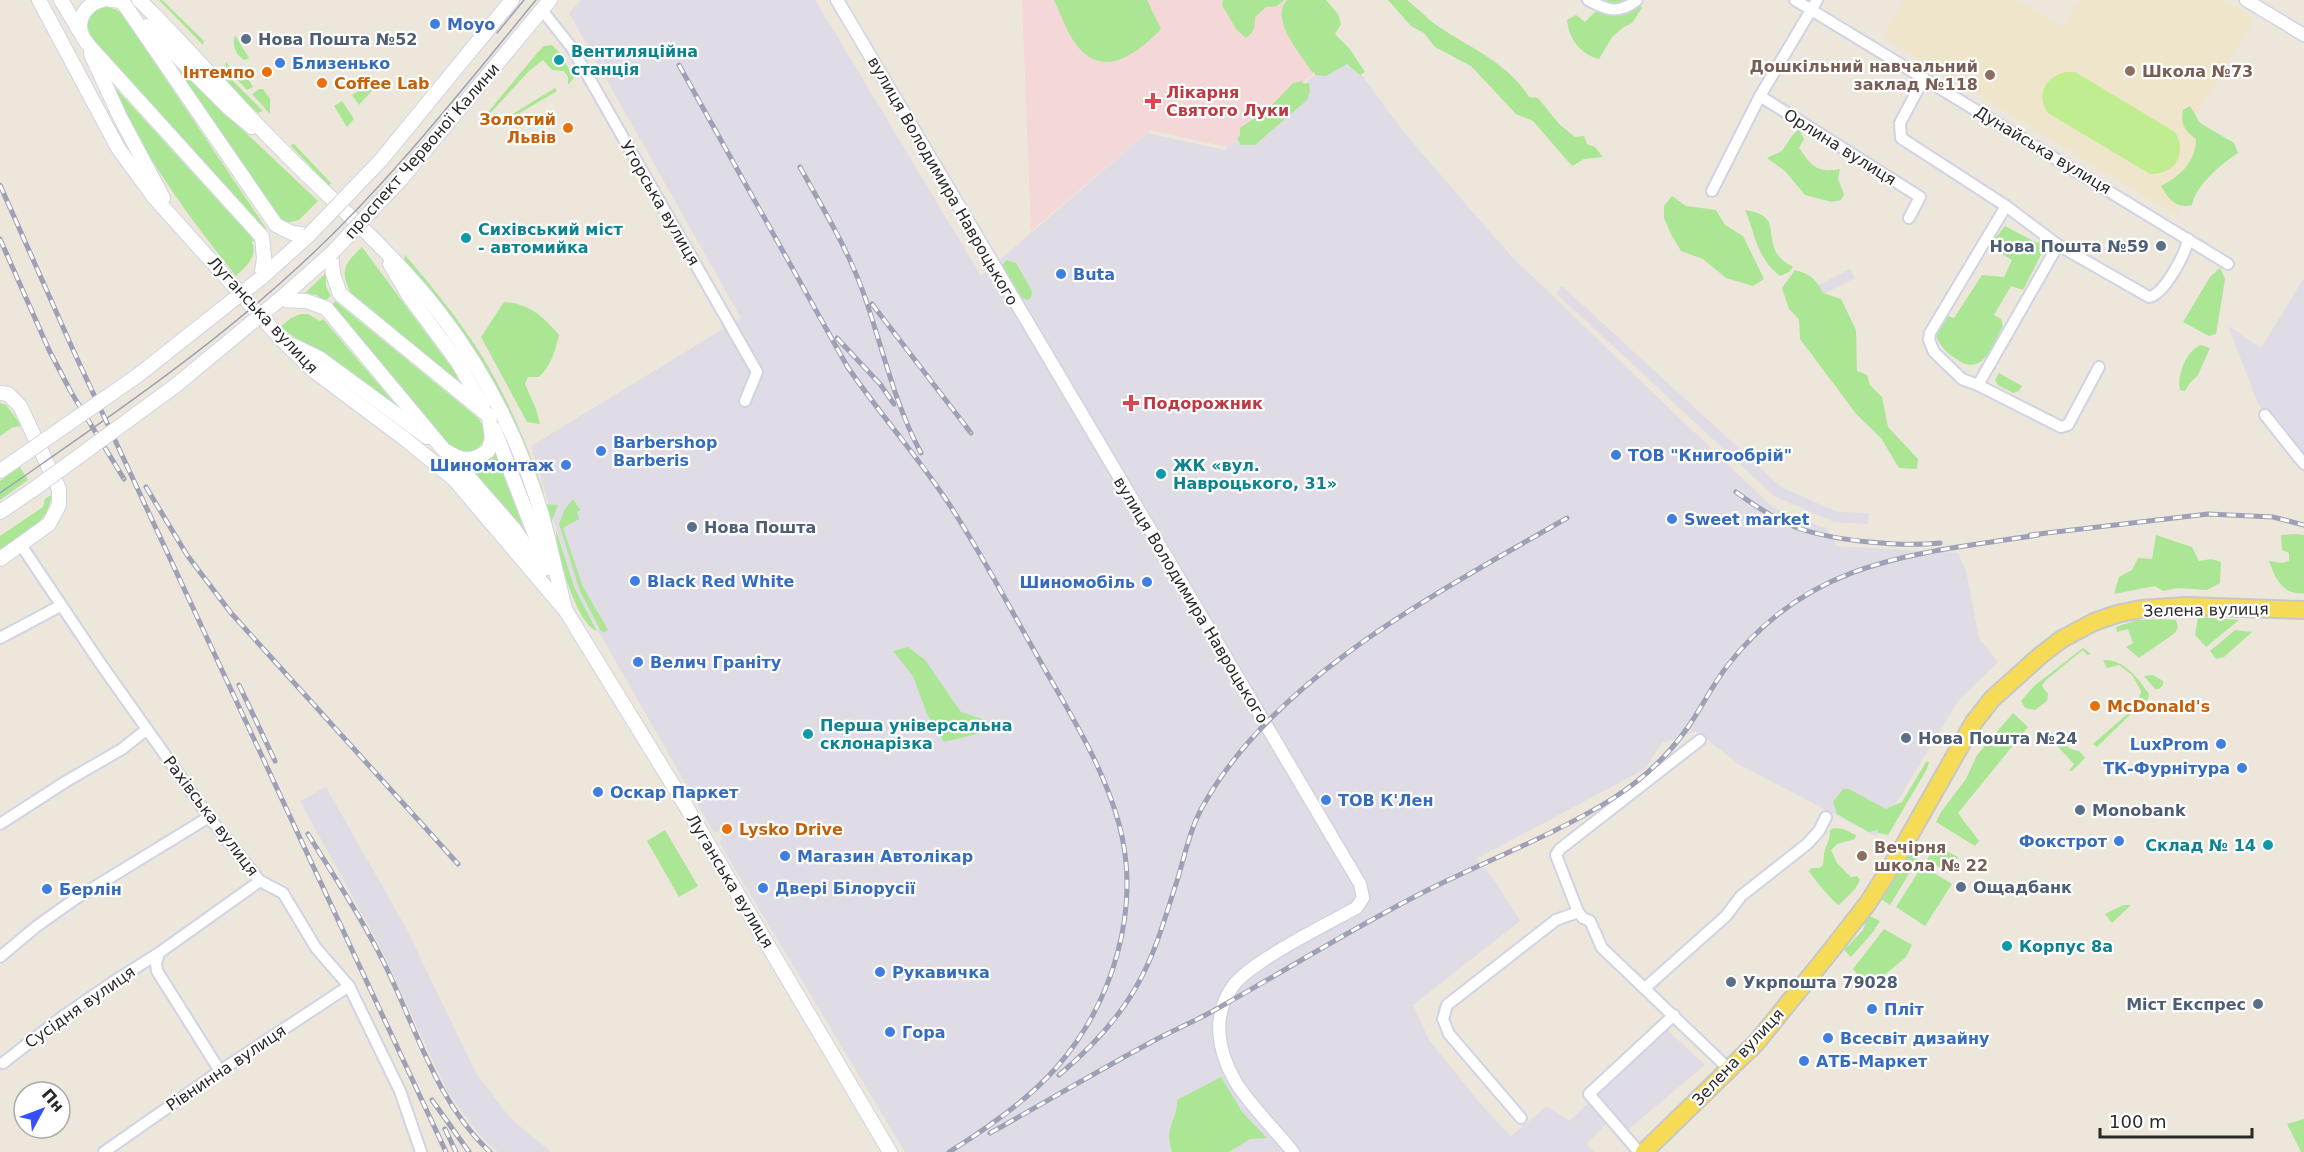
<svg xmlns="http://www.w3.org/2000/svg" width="2304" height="1152" font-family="'DejaVu Sans',sans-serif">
  <rect width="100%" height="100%" fill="#ede6db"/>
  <g fill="#dfdce5">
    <path d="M581,0H815L981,276L1147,133L1224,150L1344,51L1406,135L1511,256L1771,506L1827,529L1837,546L1958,553L1966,571L1979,638L1998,662L1958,701L1876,836L1740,765L1696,731L1662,743L1645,769L1476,859L1494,880L1520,921L1413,1005L1429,1040L1485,1109L1511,1136L1547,1106L1569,1121L1667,1030L1705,1065L1629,1129L1613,1117L1586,1144L1594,1152H905L719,842L723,839L719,831L714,833L588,613L575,589L531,446L741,318L569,13Z"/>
    <path d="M1850,269L1855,278L1821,295L1817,286Z"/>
    <path d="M2304,278V457L2272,426L2257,401L2228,326L2261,348Z"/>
    <path d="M1562,286L1781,487L1837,512L1869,513L1868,524L1834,522L1774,496L1556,293Z"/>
    <path d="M326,787L406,928L476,1073L510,1118L551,1152H498L482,1138L448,1093L379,945L300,801Z"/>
  </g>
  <path fill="#efe5ca" d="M1905,0H2017L2063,27L2080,0H2223L2255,19L2192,122L2221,140L2175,215L1883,37Z"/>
  <path fill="#f4d8d8" d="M1022,0H1306L1345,47L1227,147L1150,130L1031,231Z"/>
  <g fill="#abe695">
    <path d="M159,0H162L204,41L203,45Z"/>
    <path d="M1054,0H1147L1161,29C1137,54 1102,81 1075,43C1066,31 1061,14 1054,0Z"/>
    <path d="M1223,0H1284L1277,6L1266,7L1255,17C1255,28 1254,32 1246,38L1236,29L1222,5Z"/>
    <path d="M1287,0H1326L1338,14L1341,24L1335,34L1349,48L1365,72L1360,75L1347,64L1326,76L1315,75V73L1312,72C1301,54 1269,20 1287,0Z"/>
    <path d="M1388,0H1407C1416,7 1424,15 1432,22C1465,46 1507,61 1529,97L1538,98L1559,124L1575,137L1584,136L1587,144L1595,147L1603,157L1584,159L1572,166L1533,121L1516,114L1471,66L1435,47L1424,33L1411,26Z"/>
    <path d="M1607,0H1638L1642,8L1632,23L1624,27L1612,37L1599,59C1580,54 1569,39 1567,20L1576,15L1585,22Z"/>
    <path d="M105,6L117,10L122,14L266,228L263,231L88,39L85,20L92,10Z"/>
    <path d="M235,35L249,58L244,60C235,55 232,44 235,35Z"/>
    <path d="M552,45L560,53L574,78L568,85V77L564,71L552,70L543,60L529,71L486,118L484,117L538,52L544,46Z"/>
    <path d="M226,62L238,77L246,75L253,87L247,90L225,67Z"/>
    <path d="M174,65L318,201L299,220L286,223L280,218L276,220Z"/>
    <path d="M224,72L263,111L258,113C246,102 227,88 224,72Z"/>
    <path d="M375,81L377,85L359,105L352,95Z"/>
    <path d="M1302,81L1304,84L1309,83L1310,92L1307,100L1255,145H1241L1237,139L1240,135V128L1268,109L1293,83Z"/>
    <path d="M110,82L254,240L252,242C258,256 246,267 236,276C188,216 141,152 110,82Z"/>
    <path d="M555,88L557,91L513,117L511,115Z"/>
    <path d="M259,89H263L270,99V114L252,94Z"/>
    <path d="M342,101L354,119L347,127L334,106Z"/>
    <path d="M2190,106L2200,123L2234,143L2238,153C2222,163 2195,186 2192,205C2175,209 2169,199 2161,186C2180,176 2196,162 2196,139C2185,131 2180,124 2183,110Z"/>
    <path d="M1799,129L1804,139L1799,148C1812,167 1817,173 1840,169L1838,179L1844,194L1841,200L1832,202L1805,195L1785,171L1767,158L1782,151L1791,137Z"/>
    <path d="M292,144H294L331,183L329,186L291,146Z"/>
    <path d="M1672,196L1686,206L1716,210L1725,225L1743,236L1764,279L1753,286L1726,278L1703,259L1681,251L1671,234L1664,218V206Z"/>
    <path d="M1745,210C1782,216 1764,233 1778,255C1781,260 1788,264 1793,267L1789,272L1780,276C1756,257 1756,236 1745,210Z"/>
    <path d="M2005,226L2037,243L2041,239L2047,243L2023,290L2011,286L1994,315L2001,319L2003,326C1992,345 1983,377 1958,360C1947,353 1941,348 1936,336L1948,316L1954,318L1982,275L2004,277L2012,260L1989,246Z"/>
    <path d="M362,247L457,375L458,382H455L348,296L351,293C339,270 345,263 362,247Z"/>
    <path d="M405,255C427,281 449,307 468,335C502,383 525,439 544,493L538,487L530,466L404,261Z"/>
    <path d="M1006,260L1016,263L1032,291L1031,298L1028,300L1022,298L1002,266Z"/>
    <path d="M2220,268L2225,279L2216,334L2209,336L2183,322L2210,277Z"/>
    <path d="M1795,270C1810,274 1816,279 1823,293L1841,299L1856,330L1857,371L1867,375L1870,385L1882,397L1888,427L1918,459L1917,469L1899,468L1881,438L1857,415L1800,339L1799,319L1789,309L1782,288Z"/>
    <path d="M326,273V286L331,296L325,301L316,295L305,293Z"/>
    <path d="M335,301L478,418C489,432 485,448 468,454L449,448L330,306Z"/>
    <path d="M504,302C528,303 544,317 559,335C555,352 551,365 539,377H528L525,384L536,409L540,424L527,422L481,337Z"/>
    <path d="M301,314H308L320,321L323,319L402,412L280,327L291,318Z"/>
    <path d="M2201,345L2210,348L2198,375L2189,384L2185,391L2180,390C2177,374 2186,351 2201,345Z"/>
    <path d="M1999,373L2022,386L2019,391L2013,393L1998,385L1995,380Z"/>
    <path d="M0,403L6,405L22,426L13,427L0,436Z"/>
    <path d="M494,453L496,454L527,537L470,470L484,463Z"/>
    <path d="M20,467L28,480L0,500V481Z"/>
    <path d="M51,495C51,522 19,537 0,549V536L43,507L45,499Z"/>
    <path d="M573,499L580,510L577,512L579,519L563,528L583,587L608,630L604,632L601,631L580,591L559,524L565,509Z"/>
    <path d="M544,504L558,505L551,523H550Z"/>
    <path d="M556,530L575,589L597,631C576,623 556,552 556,530Z"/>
    <path d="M2295,534L2304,535V593C2282,596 2275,577 2269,561L2282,563L2289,561V553L2282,550L2281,535Z"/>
    <path d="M2156,535L2192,547L2199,561L2211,559L2221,562L2220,583L2207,590L2178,588L2163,591L2155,586L2114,594L2119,577L2132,570L2138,558L2152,559Z"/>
    <path d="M2198,617L2239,620L2206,647L2195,635Z"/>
    <path d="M2163,619L2176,620L2178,627L2175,633L2139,658L2126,647L2133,643L2128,629L2117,632L2116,627L2137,620Z"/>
    <path d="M2235,630L2252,632L2224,657L2216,659L2210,651Z"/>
    <path d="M908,647L925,660L961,712L985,720L990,727L977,734L944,742L927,714L913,676L893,651Z"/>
    <path d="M2083,648L2091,654L2087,655L2083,650L2046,680L2042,686L2048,694L2047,701L2035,710L2025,708L2021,701L2034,686Z"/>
    <path d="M2103,660C2124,659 2138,678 2149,694L2148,699L2139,708L2137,705L2141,691L2132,675L2119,665L2107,668Z"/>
    <path d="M2153,675L2163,681V685L2159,689H2155L2144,676Z"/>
    <path d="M2132,710L2134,711L2097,747L2093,744Z"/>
    <path d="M2013,713L2028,727L1958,813L1979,841L1975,846L1936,822L1941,812L1966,779L1977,755Z"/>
    <path d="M2047,731C2061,735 2062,749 2079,751L2085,758L2072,771H2069L2074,764L2048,736L2040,741L2038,736L2040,732Z"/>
    <path d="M1926,762H1929L1927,769L1888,835L1878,833V830L1869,832L1837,814L1833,802L1843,789H1849L1886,809L1902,802Z"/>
    <path d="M1835,828L1843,829L1856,835L1855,839L1837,844L1831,850L1837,863L1851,877L1857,876L1860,880L1855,889L1839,905C1833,902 1813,878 1809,871L1811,868H1820C1825,863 1823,861 1824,854C1826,844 1830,842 1830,830Z"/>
    <path d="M665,830L698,886L679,897L647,841Z"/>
    <path d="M1915,844L1924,849L1890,905L1881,899Z"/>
    <path d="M1937,846L1958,857L1948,873L1927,859Z"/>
    <path d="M1922,866L1952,884L1925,926L1896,907Z"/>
    <path d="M2123,905H2131L2112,923L2105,914Z"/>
    <path d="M1868,915L1880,921L1873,932L1851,957L1844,950L1863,930Z"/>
    <path d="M1884,929L1912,945L1906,957L1869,988L1853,969Z"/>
    <path d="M1221,1077L1243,1113L1267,1138L1250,1139L1229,1152H1172C1164,1124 1177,1124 1177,1100Z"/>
    <path d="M2304,1119V1152H2301L2287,1124Z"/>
  </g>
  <path fill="#c0ed90" d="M2066,72H2075L2175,132C2188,154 2174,175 2150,174L2048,113C2035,95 2046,76 2066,72Z"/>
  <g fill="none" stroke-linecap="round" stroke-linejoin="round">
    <g stroke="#d0d3e3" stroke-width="14">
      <g id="minor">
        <path d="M1588,0C1607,10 1618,15 1637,0"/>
        <path d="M1795,0L2228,264"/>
        <path d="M542,10L572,48L757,372L745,401"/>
        <path d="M1924,78L1900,123L1901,138L2006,206L2058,245L2149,297C2164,295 2186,253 2188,239"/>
        <path d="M1760,96L1920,197L1909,218"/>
        <path d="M1712,191L1760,96L1817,0"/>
        <path d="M2006,206L1930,333L1929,340L1934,352L1962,379L1978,385L2061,427L2068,425L2099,367"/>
        <path d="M1978,385L2058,245"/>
        <path d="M2265,415L2304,464"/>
        <path d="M21,545L98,660L209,817L260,881L283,893L316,948L349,986L400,1091L421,1152"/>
        <path d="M0,638L60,606"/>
        <path d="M1700,740L1560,849L1556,855L1578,912L1583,918L1590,921L1602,948L1730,1070"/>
        <path d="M0,824L65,782L122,749L146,730"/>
        <path d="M159,953L156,963L157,971L220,1071"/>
        <path d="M0,957L37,926L75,899L209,817"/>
        <path d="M1645,988L1726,916L1741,896L1807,844L1819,831L1826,817"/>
        <path d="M3,1063L62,1017L113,982L159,953L260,881"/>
        <path d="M1521,1118L1449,1034L1443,1019L1447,1005L1556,920L1578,912"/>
        <path d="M104,1152L220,1071L349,986"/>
        <path d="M1639,1152L1589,1094L1674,1015"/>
      </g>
    </g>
    <g stroke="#d0d3e3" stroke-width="15">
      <g id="tertiary">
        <path d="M837,0L1360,884L1363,898L1356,908C1327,924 1250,962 1233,986C1211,1016 1218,1051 1235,1081C1248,1103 1276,1131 1293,1152"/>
        <path d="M2246,0L2304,35"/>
      </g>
    </g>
    <g stroke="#d0d3e3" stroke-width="16">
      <g id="secondary">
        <path d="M39,0L118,148L153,196L283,341L314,371L405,439L454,479L566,611L684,803L890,1152"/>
        <path d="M61,0L80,32"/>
        <path d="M103,0C88,3 75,18 82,35C85,43 94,51 100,58L262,237L264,258L261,278"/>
        <path d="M111,0L122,1L276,225L292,233L309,235"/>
        <path d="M139,0C185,44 226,93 270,138C326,196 389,248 438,311C484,370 519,440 541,512C550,544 557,577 565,609"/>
        <path d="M147,26L229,108L252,127"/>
        <path d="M91,54L120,117L163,198"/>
        <path d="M381,160L512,0"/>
        <path d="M402,178L550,0"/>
        <path d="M390,264L409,296L457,361L483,406"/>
        <path d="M261,278L309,235"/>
        <path d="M279,300L306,301L326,308L444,450C462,461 470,463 488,451L492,439L489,416L340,294L333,274L331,254"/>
        <path d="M279,300L331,254"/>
        <path d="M292,345L319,358L427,437"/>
        <path d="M0,393L8,394L20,406L59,489V505L49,524L0,559"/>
        <path d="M494,429L548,568"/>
        <path d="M451,457L514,529L542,570"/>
        <path d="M0,471L16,460"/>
        <path d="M0,512L34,489"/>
      </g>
    </g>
    <g stroke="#c8c8c8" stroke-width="20">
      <path id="primary" d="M1644,1152L1756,1043L1829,953L1868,903L1899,854L1974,722L1992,699L2041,655L2062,639L2094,622L2117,614L2141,609L2186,606L2304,610"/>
    </g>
    <use href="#minor" stroke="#fff" stroke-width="10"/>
    <use href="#tertiary" stroke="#fff" stroke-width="12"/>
    <use href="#secondary" stroke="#fff" stroke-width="14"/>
    <use href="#primary" stroke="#f6db57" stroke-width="16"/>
    <g stroke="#9ea0b5" stroke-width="1.5">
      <path d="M497,33L524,0"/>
      <path d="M0,493C102,422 206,352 297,268C386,187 460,92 536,0"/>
    </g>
    <g stroke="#9ea0b5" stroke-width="5">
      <g id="rail">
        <path d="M679,65L847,366C878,412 916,454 947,501C981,552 1009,607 1039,659C1069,712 1103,765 1119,824C1142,908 1113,1003 1056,1068C1027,1101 986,1129 949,1152"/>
        <path d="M800,167C822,207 846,246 862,289C882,344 893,401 921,453"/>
        <path d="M0,185L74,352L446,1152"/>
        <path d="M0,239L49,350L71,392L124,479"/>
        <path d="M872,304L971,433"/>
        <path d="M837,338L880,384L894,404"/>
        <path d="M146,487L187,555L231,613L458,864"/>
        <path d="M1736,492C1755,506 1773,518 1795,527C1833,541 1900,547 1940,543"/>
        <path d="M2030,535L2208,514L2273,517L2304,525"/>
        <path d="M239,685L275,761"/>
        <path d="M308,834C333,875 360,915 381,957C415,1023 434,1100 490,1152"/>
        <path d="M1059,1075C1090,1049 1122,1015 1141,978C1157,948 1166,914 1177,881C1185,855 1190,828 1204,804C1278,674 1441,591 1567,518"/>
        <path d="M432,1100L469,1152"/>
        <path d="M445,1129L456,1152"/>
        <path d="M990,1133C1046,1102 1101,1069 1157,1039C1176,1029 1195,1021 1213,1011C1281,973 1348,931 1418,895C1482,862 1551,837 1612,799C1642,780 1668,756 1688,727C1702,707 1713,684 1728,665C1810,559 1915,554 2038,535"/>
      </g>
    </g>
    <use href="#rail" stroke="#fff" stroke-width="3" stroke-dasharray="9" stroke-linecap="butt"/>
    <g stroke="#d0d3e3" stroke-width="16" stroke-linecap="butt">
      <g id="secondary-bridge">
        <path d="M309,235L381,160"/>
        <path d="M331,254L402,178"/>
        <path d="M16,460L137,376L261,278"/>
        <path d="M34,489L175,386L279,300"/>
      </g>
    </g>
    <use href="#secondary-bridge" stroke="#fff" stroke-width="14"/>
  </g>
  <g fill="#3f7fe0" stroke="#fff" stroke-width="2">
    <circle cx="435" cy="24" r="6"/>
    <circle cx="280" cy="63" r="6"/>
    <circle cx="1061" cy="274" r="6"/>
    <circle cx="601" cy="451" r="6"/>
    <circle cx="1616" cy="455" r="6"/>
    <circle cx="566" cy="465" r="6"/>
    <circle cx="1672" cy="519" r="6"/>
    <circle cx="635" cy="581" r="6"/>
    <circle cx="1147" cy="582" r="6"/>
    <circle cx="638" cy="662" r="6"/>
    <circle cx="2221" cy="744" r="6"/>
    <circle cx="2242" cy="768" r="6"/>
    <circle cx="598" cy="792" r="6"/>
    <circle cx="1326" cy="800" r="6"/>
    <circle cx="2119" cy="841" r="6"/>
    <circle cx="785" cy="856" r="6"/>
    <circle cx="763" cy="888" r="6"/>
    <circle cx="47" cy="889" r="6"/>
    <circle cx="880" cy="972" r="6"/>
    <circle cx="1872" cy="1009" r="6"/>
    <circle cx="890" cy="1032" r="6"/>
    <circle cx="1828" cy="1038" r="6"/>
    <circle cx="1804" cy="1061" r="6"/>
  </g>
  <g fill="#5c6f8a" stroke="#fff" stroke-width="2">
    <circle cx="246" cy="39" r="6"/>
    <circle cx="2161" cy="246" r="6"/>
    <circle cx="692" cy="527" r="6"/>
    <circle cx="1906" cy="738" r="6"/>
    <circle cx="2080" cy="810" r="6"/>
    <circle cx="1961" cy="887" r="6"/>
    <circle cx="1731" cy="982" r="6"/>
    <circle cx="2258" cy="1004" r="6"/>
  </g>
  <g fill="#0f9aa8" stroke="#fff" stroke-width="2">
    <circle cx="559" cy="60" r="6"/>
    <circle cx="466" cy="238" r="6"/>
    <circle cx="1161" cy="474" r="6"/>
    <circle cx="808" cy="734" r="6"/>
    <circle cx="2268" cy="845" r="6"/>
    <circle cx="2007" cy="946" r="6"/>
  </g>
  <g fill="#8d6e63" stroke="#fff" stroke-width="2">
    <circle cx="2130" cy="71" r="6"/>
    <circle cx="1990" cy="75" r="6"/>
    <circle cx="1862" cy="856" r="6"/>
  </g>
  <g fill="#e8710a" stroke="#fff" stroke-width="2">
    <circle cx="267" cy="72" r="6"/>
    <circle cx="322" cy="83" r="6"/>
    <circle cx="568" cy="128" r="6"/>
    <circle cx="2095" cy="706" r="6"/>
    <circle cx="727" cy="829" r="6"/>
  </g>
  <g fill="#e0444e" stroke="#fff" stroke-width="2">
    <path d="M1150 92h6v6h6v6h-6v6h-6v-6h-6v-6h6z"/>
    <path d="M1128 394h6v6h6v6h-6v6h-6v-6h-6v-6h6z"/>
  </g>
  <g text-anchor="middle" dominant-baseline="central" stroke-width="4.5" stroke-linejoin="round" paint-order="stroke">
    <g font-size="16" font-weight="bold" fill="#366cbe" stroke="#fff" text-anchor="start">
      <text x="447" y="24">Moyo</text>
      <text x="292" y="63">Близенько</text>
      <text x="1073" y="274">Buta</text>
      <text x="613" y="442">Barbershop<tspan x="613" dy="18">Barberis</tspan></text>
      <text x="1628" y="455">ТОВ "Книгообрiй"</text>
      <text x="554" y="465" text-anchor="end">Шиномонтаж</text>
      <text x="1684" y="519">Sweet market</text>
      <text x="647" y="581">Black Red White</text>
      <text x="1135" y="582" text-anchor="end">Шиномобіль</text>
      <text x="650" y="662">Велич Граніту</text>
      <text x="2209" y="744" text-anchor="end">LuxProm</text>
      <text x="2230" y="768" text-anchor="end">ТК-Фурнітура</text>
      <text x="610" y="792">Оскар Паркет</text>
      <text x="1338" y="800">ТОВ К'Лен</text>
      <text x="2107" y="841" text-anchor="end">Фокстрот</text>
      <text x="797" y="856">Магазин Автолікар</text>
      <text x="775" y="888">Двері Білорусії</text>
      <text x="59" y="889">Берлін</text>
      <text x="892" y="972">Рукавичка</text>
      <text x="1884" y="1009">Пліт</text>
      <text x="902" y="1032">Гора</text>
      <text x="1840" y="1038">Всесвіт дизайну</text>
      <text x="1816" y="1061">АТБ-Маркет</text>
    </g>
    <g font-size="16" font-weight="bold" fill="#4e5e75" stroke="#fff" text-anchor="start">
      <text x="258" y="39">Нова Пошта №52</text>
      <text x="2149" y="246" text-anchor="end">Нова Пошта №59</text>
      <text x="704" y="527">Нова Пошта</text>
      <text x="1918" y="738">Нова Пошта №24</text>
      <text x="2092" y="810">Monobank</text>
      <text x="1973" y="887">Ощадбанк</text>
      <text x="1743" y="982">Укрпошта 79028</text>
      <text x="2246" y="1004" text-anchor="end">Міст Експрес</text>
    </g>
    <g font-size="16" font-weight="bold" fill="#0d838f" stroke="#fff" text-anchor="start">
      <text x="571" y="51">Вентиляційна<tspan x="571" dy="18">станція</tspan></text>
      <text x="478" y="229">Сихівський міст<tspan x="478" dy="18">- автомийка</tspan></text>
      <text x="1173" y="465">ЖК «вул.<tspan x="1173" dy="18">Навроцького, 31»</tspan></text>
      <text x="820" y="725">Перша універсальна<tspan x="820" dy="18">склонарізка</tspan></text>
      <text x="2256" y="845" text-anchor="end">Склад № 14</text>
      <text x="2019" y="946">Корпус 8а</text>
    </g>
    <g font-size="16" font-weight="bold" fill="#785e54" stroke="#fff" text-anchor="start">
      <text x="1978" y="66" text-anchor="end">Дошкільний навчальний<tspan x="1978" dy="18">заклад №118</tspan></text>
      <text x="2142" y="71">Школа №73</text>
      <text x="1874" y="847">Вечірня<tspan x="1874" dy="18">школа № 22</tspan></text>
    </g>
    <g font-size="16" font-weight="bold" fill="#c56008" stroke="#fff" text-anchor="start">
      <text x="255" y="72" text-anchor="end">Інтемпо</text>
      <text x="334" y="83">Coffee Lab</text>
      <text x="556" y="119" text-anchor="end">Золотий<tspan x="556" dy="18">Львів</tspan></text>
      <text x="2107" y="706">McDonald's</text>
      <text x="739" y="829">Lysko Drive</text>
    </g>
    <g font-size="16" font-weight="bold" fill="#be3a42" stroke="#fff" text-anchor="start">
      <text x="1166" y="92">Лікарня<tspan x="1166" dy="18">Святого Луки</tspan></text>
      <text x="1143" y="403">Подорожник</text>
    </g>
    <g font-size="16" fill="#2a2a2a" stroke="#fff">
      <text transform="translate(1840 147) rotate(32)">Орлина вулиця</text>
      <text transform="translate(2043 150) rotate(31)">Дунайська вулиця</text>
      <text transform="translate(422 151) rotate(-49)">проспект Червоної Калини</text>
      <text transform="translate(943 181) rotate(60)">вулиця Володимира Навроцького</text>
      <text transform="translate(660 203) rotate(60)">Угорська вулиця</text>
      <text transform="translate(263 315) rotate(47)">Луганська вулиця</text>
      <text transform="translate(1191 600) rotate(59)">вулиця Володимира Навроцького</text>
      <text transform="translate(2206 610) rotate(-1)">Зелена вулиця</text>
      <text transform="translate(211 816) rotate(53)">Рахівська вулиця</text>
      <text transform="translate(730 881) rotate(59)">Луганська вулиця</text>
      <text transform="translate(80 1007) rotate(-35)">Сусідня вулиця</text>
      <text transform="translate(1738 1057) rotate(-47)">Зелена вулиця</text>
      <text transform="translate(226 1068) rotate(-34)">Рівнинна вулиця</text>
    </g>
  </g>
  <g transform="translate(42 1110) rotate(49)"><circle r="28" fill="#ffffff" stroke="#aaaaaa" stroke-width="1.5"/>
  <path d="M0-4.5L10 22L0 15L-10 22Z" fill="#364fff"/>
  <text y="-9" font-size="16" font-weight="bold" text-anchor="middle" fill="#2a2a2a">Пн</text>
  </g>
  <path d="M2100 1128v9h152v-9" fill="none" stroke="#2a2a2a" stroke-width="3"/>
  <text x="2109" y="1128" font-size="18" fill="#2a2a2a" stroke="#ffffff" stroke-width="4.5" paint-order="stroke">100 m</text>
</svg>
